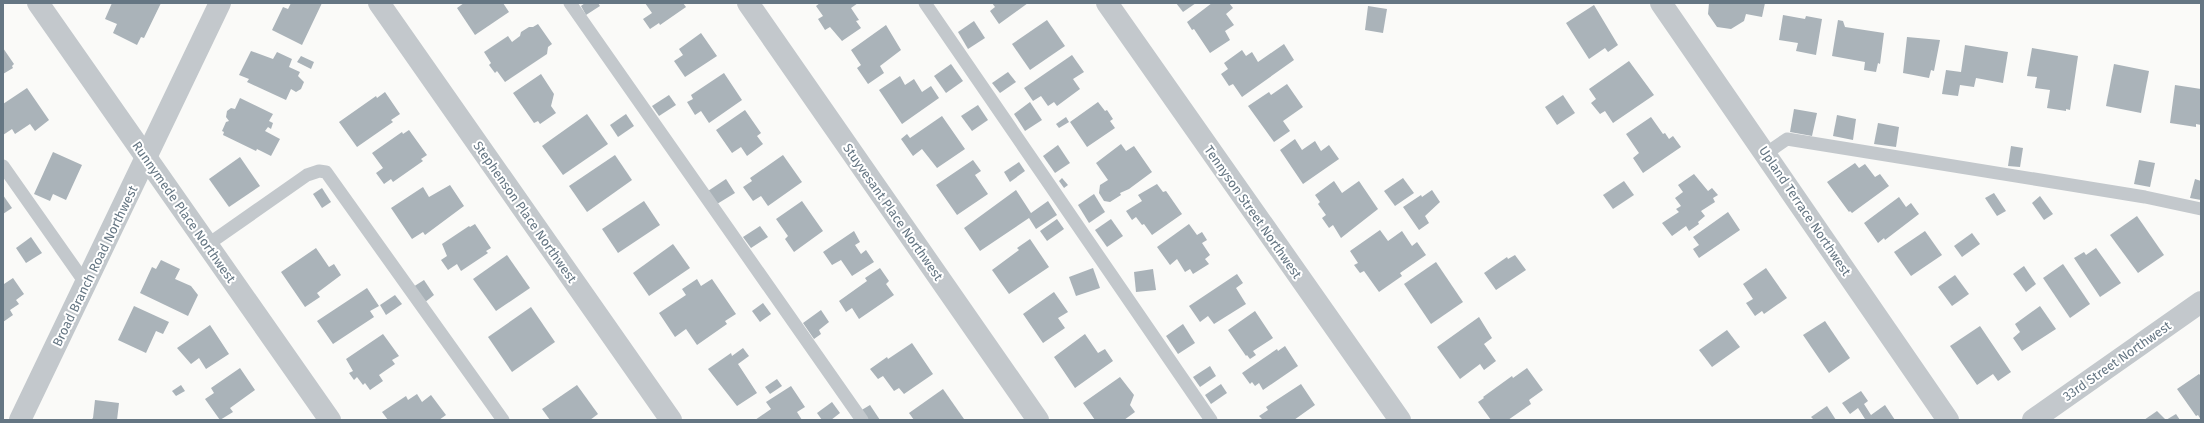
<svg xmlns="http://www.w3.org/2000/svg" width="2204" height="423" font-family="'Fira Sans',sans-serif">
  <rect width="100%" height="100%" fill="#fafaf8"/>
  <g fill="#aab3b9">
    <path d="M112,3H161L144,38L141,37L137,45L113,33L117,24L105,19Z"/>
    <path d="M291,3H322L302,45L272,30L283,7L288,9Z"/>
    <path d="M464,3H503L509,12L475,35L457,8Z"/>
    <path d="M585,3H598L600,6L586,15L581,6Z"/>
    <path d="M645,3H683L686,7L660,25L659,23L650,29L643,19L652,13Z"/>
    <path d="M820,3H858L851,8L859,20L856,21L861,28L842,41L830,27L825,30L818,19L823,16L816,6Z"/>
    <path d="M992,3H1028L999,24L990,11L995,7Z"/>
    <path d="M1176,3H1196L1183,12Z"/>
    <path d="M1212,3H1229L1233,8L1226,14L1234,25L1225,31L1230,40L1210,53L1194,29L1192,30L1187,22Z"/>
    <path d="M1709,3H1765L1762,17L1746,14L1744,21L1731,29L1717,27L1708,14Z"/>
    <path d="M1594,5L1618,45L1608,52L1605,48L1589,59L1566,23Z"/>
    <path d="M1368,6L1387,9L1383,33L1365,30Z"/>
    <path d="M1783,15L1805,19L1806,16L1822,19L1816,55L1796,51L1798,43L1779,40Z"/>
    <path d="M1047,20L1065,46L1030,70L1012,44Z"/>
    <path d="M1838,20L1843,21L1845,27L1884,33L1880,64L1878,63L1876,72L1864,70L1865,62L1832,56Z"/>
    <path d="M974,21L985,38L968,49L958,32Z"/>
    <path d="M538,24L552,44L548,47L547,54L505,82L497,71L495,73L489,65L491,63L484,52L508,36L512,42L520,36L521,32L529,27H533Z"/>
    <path d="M886,25L901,50L880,66L884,73L868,84L857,68L861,65L851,50Z"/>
    <path d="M701,33L717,56L685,77L674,61L683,55L679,49Z"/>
    <path d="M1907,37L1940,40L1934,71L1931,70L1929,78L1903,73Z"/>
    <path d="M1284,44L1294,60L1242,97L1233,84L1229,86L1221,74L1228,69L1224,63L1242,50L1246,56L1252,52L1258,62Z"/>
    <path d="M1965,45L2008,52L2003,83L1976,78L1974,87L1960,85L1958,96L1942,94L1946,70L1961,72Z"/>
    <path d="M3,48L14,64L12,66L13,68L3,74Z"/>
    <path d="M2032,48L2078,56L2070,110L2066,109V111L2047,108L2050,90L2035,88L2037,77L2027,76Z"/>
    <path d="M251,51L273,59L277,52L292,59L289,67L300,72L298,76L304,82L301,89L296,92L291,89L286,100L247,82L249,79L239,75Z"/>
    <path d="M1072,55L1084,72L1073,79L1080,89L1057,106L1054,102L1048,106L1041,96L1033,101L1024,88Z"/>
    <path d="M301,56L314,62L311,69L297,62Z"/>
    <path d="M1629,61L1654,95L1613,123L1605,111L1600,114L1591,103L1596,99L1589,89Z"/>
    <path d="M951,64L963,81L946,93L934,76Z"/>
    <path d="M2114,64L2149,71L2141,113L2106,106Z"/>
    <path d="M1008,72L1016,82L1000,93L992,83Z"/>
    <path d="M724,73L742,100L709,123L701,111L695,115L687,102L693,99L691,95Z"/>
    <path d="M541,74L554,94L551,106L556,113L540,124L538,121L534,123L513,93Z"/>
    <path d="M900,76L905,85L914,79L922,92L931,86L939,98L902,124L879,90Z"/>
    <path d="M1287,84L1303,107L1283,121L1290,131L1274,142L1248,106L1269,92L1271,95Z"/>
    <path d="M2175,85L2201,89V125L2196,124V127L2170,123Z"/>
    <path d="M27,88L49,120L35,131L30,124L15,134L12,129L3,135V104Z"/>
    <path d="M385,92L400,114L391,120L393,122L357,147L339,122L376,96L377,98Z"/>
    <path d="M669,95L676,105L659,116L652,106Z"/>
    <path d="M1563,95L1575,113L1557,125L1545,107Z"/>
    <path d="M240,98L273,114L269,121L273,123L271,129L268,127L265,131L280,139L271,156L257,149L256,151L223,135L224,132L222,131L226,122L229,121L226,117L227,111L231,108L235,109Z"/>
    <path d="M1030,102L1042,120L1025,131L1014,114Z"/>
    <path d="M1098,102L1105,111L1107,110L1113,119L1110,121L1115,128L1087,147L1070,122Z"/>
    <path d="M978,105L988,120L972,131L961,116Z"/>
    <path d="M1794,109L1817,113L1812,136L1790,132Z"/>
    <path d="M745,110L761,133L757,136L763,144L747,156L741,147L732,153L716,130Z"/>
    <path d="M587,114L608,144L563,175L542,146Z"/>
    <path d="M626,114L634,126L618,137L610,125Z"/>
    <path d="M1837,115L1856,119L1853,140L1833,136Z"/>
    <path d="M942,116L965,149L937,168L922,149L913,156L901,139L907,134L910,138Z"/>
    <path d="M1066,117L1069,122L1059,128L1056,124Z"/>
    <path d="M1651,117L1663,134L1665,133L1669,139L1673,136L1681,147L1643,173L1633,158L1639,153L1626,134Z"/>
    <path d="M1878,123L1899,127L1896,147L1874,144Z"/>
    <path d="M409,130L427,155L421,159L423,161L393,182L391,179L384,184L376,173L383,168L372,153L402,132L403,134Z"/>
    <path d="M1295,139L1302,150L1315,141L1321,151L1329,145L1339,159L1303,184L1280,150Z"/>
    <path d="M1121,144L1126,151L1134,146L1152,172L1129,189L1120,193L1121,195L1110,202L1104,201L1099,193L1100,185L1108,180L1096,163Z"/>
    <path d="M1058,145L1070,163L1055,173L1043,156Z"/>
    <path d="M2011,146L2023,148L2020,167L2008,166Z"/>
    <path d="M53,152L82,165L66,200L53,194L50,201L34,194Z"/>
    <path d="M615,155L632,180L587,212L569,186Z"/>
    <path d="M783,155L802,182L768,206L761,196L753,201L743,187L752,181L750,178Z"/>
    <path d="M240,157L260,186L229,207L209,179Z"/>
    <path d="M973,160L981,171L975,175L988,194L957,215L936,185Z"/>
    <path d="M2139,160L2155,163L2150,187L2134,184Z"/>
    <path d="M1019,162L1025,171L1010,182L1004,172Z"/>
    <path d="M1855,163L1859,168L1865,164L1875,177L1880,174L1889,186L1852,213L1850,211L1849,212L1827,182Z"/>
    <path d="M1694,174L1708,191L1712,188L1718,195L1713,198L1715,202L1701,211L1705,216L1698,222L1699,224L1689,231L1686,226L1672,236L1662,223L1679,212L1676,209L1681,206L1675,198L1683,192L1678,185Z"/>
    <path d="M1062,178L1068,185L1064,188L1059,181Z"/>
    <path d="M1403,178L1414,193L1395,206L1384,191Z"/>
    <path d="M726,179L735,193L717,204L708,191Z"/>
    <path d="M2195,179L2201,181V200L2190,198Z"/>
    <path d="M1334,181L1342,193L1359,181L1378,209L1341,238L1333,225L1329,228L1322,218L1326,215L1318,204L1320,202L1315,195Z"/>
    <path d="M1624,181L1634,195L1613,209L1603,195Z"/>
    <path d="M1157,184L1163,192L1166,191L1182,214L1152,235L1144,224L1142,225L1136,217L1132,220L1126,211L1142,201L1138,195Z"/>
    <path d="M450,185L464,206L425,235L423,232L412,239L391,208L423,187L429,197Z"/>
    <path d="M322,188L331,202L322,208L313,194Z"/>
    <path d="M1016,190L1031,213L1048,201L1057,215L1036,229L1029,218L980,251L964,228Z"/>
    <path d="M1432,190L1440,202L1425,216L1429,223L1419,230L1403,207L1421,195L1422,197Z"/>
    <path d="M1994,193L2006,211L1997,216L1985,198Z"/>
    <path d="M1094,194L1105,212L1089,223L1078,205Z"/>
    <path d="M3,195L12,208L3,214Z"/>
    <path d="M2040,196L2053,214L2044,220L2032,203Z"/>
    <path d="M1899,197L1906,207L1911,203L1919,214L1885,240L1884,238L1878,243L1864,223Z"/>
    <path d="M644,201L660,225L618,253L602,229Z"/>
    <path d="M802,201L823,231L794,252L785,239L788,236L776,219Z"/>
    <path d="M1728,212L1740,230L1699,258L1693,249L1699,245L1693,237Z"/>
    <path d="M2137,216L2164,255L2138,273L2110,235Z"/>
    <path d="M1057,219L1064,229L1047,241L1040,231Z"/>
    <path d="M1111,219L1123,236L1107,247L1095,230Z"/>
    <path d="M475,224L491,248L486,251L488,253L461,271L457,264L448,270L441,260L447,256L442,244L469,226L470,227Z"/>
    <path d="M1189,224L1197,235L1202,232L1207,240L1202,243L1210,255L1205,259L1209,264L1193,274L1190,269L1185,272L1177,259L1170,265L1157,247Z"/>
    <path d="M760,226L768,237L751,248L743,237Z"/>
    <path d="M1380,230L1388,241L1402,231L1412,246L1417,242L1426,255L1400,273L1402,276L1379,292L1364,271L1360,273L1354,265L1358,263L1350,251Z"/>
    <path d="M854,231L860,242L855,245L861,254L866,250L874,262L852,276L841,260L832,265L823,252Z"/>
    <path d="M1925,231L1942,255L1911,276L1894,252Z"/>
    <path d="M1972,233L1980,244L1962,257L1954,246Z"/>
    <path d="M31,237L42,253L26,263L16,248Z"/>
    <path d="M1030,239L1049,267L1009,294L992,270L1019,250L1017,248Z"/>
    <path d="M673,244L690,268L649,296L633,273Z"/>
    <path d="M316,248L329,267L334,264L341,275L317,293L320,297L305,307L281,272Z"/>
    <path d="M2096,248L2121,283L2100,297L2074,258L2084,252L2086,255Z"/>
    <path d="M507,255L530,288L496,311L473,279Z"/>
    <path d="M1515,255L1526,270L1496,290L1484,273L1507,257L1508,259Z"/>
    <path d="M161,260L180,269L175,279L191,286L198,295L188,316L140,293L152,267L156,269Z"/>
    <path d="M1436,262L1463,302L1431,324L1404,284Z"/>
    <path d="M2063,264L2090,304L2070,318L2043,278Z"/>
    <path d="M2024,266L2036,284L2026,292L2013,274Z"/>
    <path d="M880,268L889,281L886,284L894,295L859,319L852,308L846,312L839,301L867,281L865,278Z"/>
    <path d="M1093,268L1100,288L1076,296L1069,277Z"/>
    <path d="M1766,268L1787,298L1764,314L1762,311L1755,316L1746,303L1753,299L1743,284Z"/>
    <path d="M1153,269L1156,290L1136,292L1134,272Z"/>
    <path d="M1237,274L1243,283L1236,288L1246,304L1214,324L1208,316L1200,322L1189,306Z"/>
    <path d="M1955,275L1969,294L1952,306L1938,287Z"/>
    <path d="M13,278L24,294L16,300L19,304L10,310L13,315L3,322V282L4,284Z"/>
    <path d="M697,279L701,286L712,279L736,314L725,321L727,324L697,345L686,329L675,337L659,313L686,295L682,289Z"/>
    <path d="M424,280L434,295L424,303L413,287Z"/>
    <path d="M367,288L379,306L370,311L374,317L333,344L317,321Z"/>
    <path d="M1054,292L1068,312L1058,318L1065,328L1043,343L1023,314Z"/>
    <path d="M395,295L402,304L386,315L380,305Z"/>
    <path d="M763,303L771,314L760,322L752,311Z"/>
    <path d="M134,306L169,322L163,334L156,331L146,353L118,340Z"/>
    <path d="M2040,306L2056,329L2022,351L2013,338L2020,332L2015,324Z"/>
    <path d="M531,307L555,342L512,372L488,337Z"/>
    <path d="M821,310L829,322L819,330L821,334L814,339L803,323Z"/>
    <path d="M1255,311L1273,338L1253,351L1256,355L1250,359L1247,355L1246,356L1228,330Z"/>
    <path d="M1479,317L1492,338L1484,344L1496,361L1484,370L1480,364L1460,379L1437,347Z"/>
    <path d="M1825,321L1850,358L1829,373L1803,335Z"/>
    <path d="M1183,324L1195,343L1178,354L1166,336Z"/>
    <path d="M210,325L229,354L206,369L199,358L191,364L177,348Z"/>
    <path d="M1980,326L2011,372L1998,381L1993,374L1977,385L1950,346Z"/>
    <path d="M1727,330L1740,347L1712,367L1699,350Z"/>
    <path d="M383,334L399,356L392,360L395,364L379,375L383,381L370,390L365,383L363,385L357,377L354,380L349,373L353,371L346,359Z"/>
    <path d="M1085,334L1098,353L1105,349L1113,361L1075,388L1054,357Z"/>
    <path d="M912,343L933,374L904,394L899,388L894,391L883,376L878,379L870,369L887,357L888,359Z"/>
    <path d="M1285,346L1298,366L1263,390L1259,383L1255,386L1252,382L1250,384L1242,373L1277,349L1278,351Z"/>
    <path d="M743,348L749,356L738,364L757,393L737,406L708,369L731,353L732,356Z"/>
    <path d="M1210,366L1216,376L1200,387L1193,377Z"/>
    <path d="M240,368L255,390L230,408L233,412L220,420L205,399L214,393L211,388Z"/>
    <path d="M1527,368L1543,390L1529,400L1531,404L1508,420H1491L1478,402L1484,398L1483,397L1512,376L1513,378Z"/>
    <path d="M2199,374L2201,376V420L2198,415L2196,416L2177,389Z"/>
    <path d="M1120,377L1134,395L1130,405L1135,412L1124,420H1095L1083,403Z"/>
    <path d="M777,379L782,386L770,394L765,387Z"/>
    <path d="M1221,384L1227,393L1211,404L1205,395Z"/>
    <path d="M1301,384L1315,405L1294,420H1263L1259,416L1268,410L1266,407Z"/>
    <path d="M181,385L185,391L176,396L172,391Z"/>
    <path d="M577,385L598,414L590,420H550L542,409Z"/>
    <path d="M791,386L805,407L797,412L802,420H755L771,409L766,402Z"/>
    <path d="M943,389L964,419L914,420L909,413Z"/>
    <path d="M1861,391L1868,401L1864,404L1871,415L1885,405L1895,420H1864L1865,419L1858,408L1850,414L1842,403Z"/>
    <path d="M417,394L422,402L431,395L446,415L439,420H388L382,412L406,396L408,400Z"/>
    <path d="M95,400L119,403L117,420H91L93,418Z"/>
    <path d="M832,402L840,413L831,420H822L817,413Z"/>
    <path d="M870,405L880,420H866L860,411Z"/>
    <path d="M1827,406L1836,420H1814L1811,417Z"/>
    <path d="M2157,411L2166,420H2144Z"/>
    <path d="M2176,414L2180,420H2166Z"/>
  </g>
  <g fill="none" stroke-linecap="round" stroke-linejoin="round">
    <g stroke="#c3c8cc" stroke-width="13">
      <path d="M570,3L862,420"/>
      <path d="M925,3L1211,420"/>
      <path d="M1765,154L1787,139L2145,197L2201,209"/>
      <path d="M3,166L86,284"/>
      <path d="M207,245L307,175L319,171L326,172L503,420"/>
    </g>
    <g stroke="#c3c8cc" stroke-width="22">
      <path d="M38,3L330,420"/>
      <path d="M379,3L671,420"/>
      <path d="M748,3L1038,420"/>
      <path d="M1107,3L1400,420"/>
      <path d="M1661,3L1948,420"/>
      <path d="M20,420L220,3"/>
      <path d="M2033,420L2201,302"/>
    </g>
  </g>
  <g text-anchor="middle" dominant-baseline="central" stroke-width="4" stroke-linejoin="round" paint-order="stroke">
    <g font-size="13" fill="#657683" stroke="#fff">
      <text transform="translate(1805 211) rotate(56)">Upland Terrace Northwest</text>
      <text transform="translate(184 212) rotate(55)">Runnymede Place Northwest</text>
      <text transform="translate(525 212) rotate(55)">Stephenson Place Northwest</text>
      <text transform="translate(893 212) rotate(55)">Stuyvesant Place Northwest</text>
      <text transform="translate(1253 212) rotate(55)">Tennyson Street Northwest</text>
      <text transform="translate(95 266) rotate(-64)">Broad Branch Road Northwest</text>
      <text transform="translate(2117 361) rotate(-35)">33rd Street Northwest</text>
    </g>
  </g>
  <rect width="2204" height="423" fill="none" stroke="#657683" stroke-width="8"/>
</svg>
